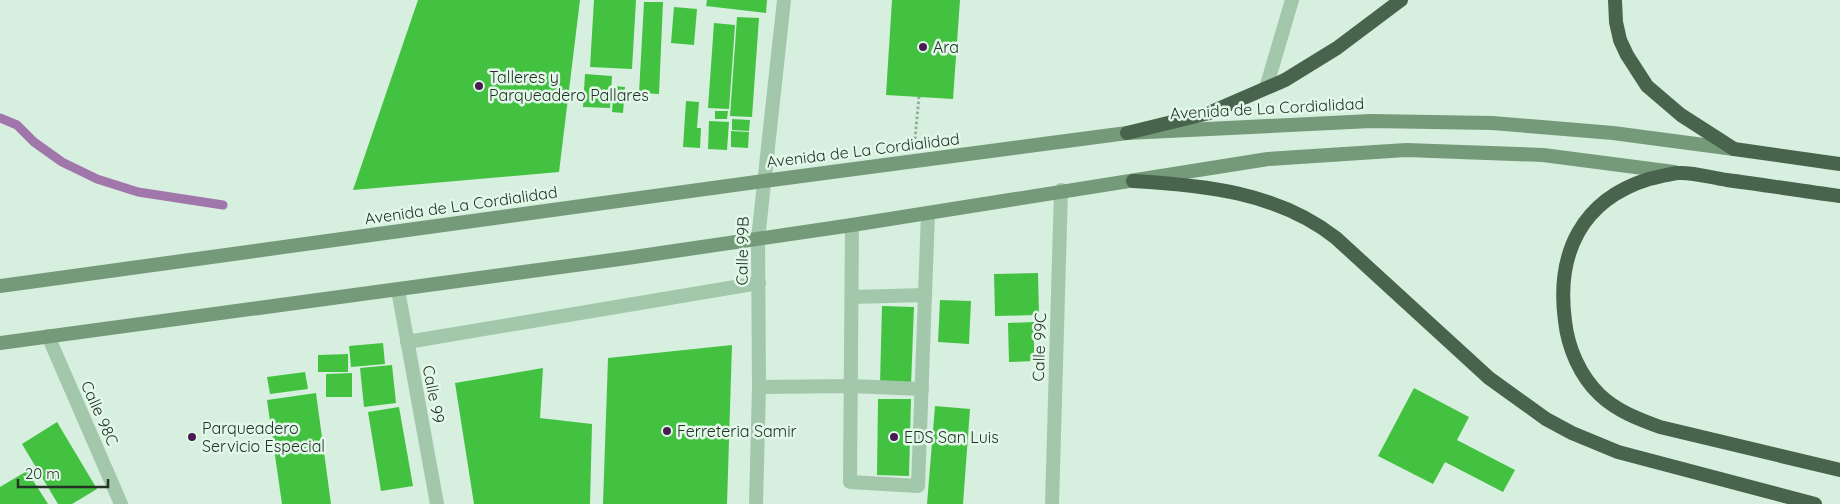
<svg xmlns="http://www.w3.org/2000/svg" width="1840" height="504" font-family="Quicksand,sans-serif">
  <rect width="100%" height="100%" fill="#d7efde"/>
  <g fill="none" stroke-linecap="round" stroke-linejoin="round">
    <path stroke="#a177ab" stroke-width="9" d="M0,118L17,125L34,142L62,162L97,179L138,192L223,205"/>
  </g>
  <g fill="#43c242">
    <path d="M418,0H580L559,172L353,190Z"/>
    <path d="M594,0H636L632,69L590,67Z"/>
    <path d="M707,0H767L766,13L706,6Z"/>
    <path d="M892,0H960L953,99L886,95Z"/>
    <path d="M644,2H663L659,94L639,93Z"/>
    <path d="M674,7L697,9L694,45L671,43Z"/>
    <path d="M737,17L759,18L752,117L730,116Z"/>
    <path d="M714,23L735,25L729,109L708,108Z"/>
    <path d="M585,74L612,76L610,108L583,107Z"/>
    <path d="M614,86L625,87L623,113L612,112Z"/>
    <path d="M686,101L699,102L697,128H701L700,148L683,147Z"/>
    <path d="M715,111H728L727,119H715Z"/>
    <path d="M732,119L750,120L749,131L732,130Z"/>
    <path d="M709,121L729,122L727,150L708,149Z"/>
    <path d="M731,131L749,132L748,148L731,147Z"/>
    <path d="M1038,273L1039,315L995,316L994,274Z"/>
    <path d="M940,300L971,301L969,344L938,342Z"/>
    <path d="M882,306L914,307L911,385L880,384Z"/>
    <path d="M1034,322V361L1009,362L1008,323Z"/>
    <path d="M383,343L385,364L351,367L349,346Z"/>
    <path d="M732,345L727,504H603L608,358Z"/>
    <path d="M348,354V372H318V355Z"/>
    <path d="M392,365L396,403L364,407L360,368Z"/>
    <path d="M543,368L540,418L592,424L590,504H474L455,383Z"/>
    <path d="M305,372L308,389L270,394L267,377Z"/>
    <path d="M352,373V397H326V374Z"/>
    <path d="M1414,388L1469,417L1457,440L1515,470L1503,492L1445,462L1433,484L1378,456Z"/>
    <path d="M316,393L331,504H282L267,400Z"/>
    <path d="M878,399H911L909,476L877,475Z"/>
    <path d="M935,406L970,409L963,504H927Z"/>
    <path d="M399,407L413,486L381,491L368,412Z"/>
    <path d="M57,422L97,489L72,504H58L22,444Z"/>
    <path d="M27,471L48,504H0V487Z"/>
  </g>
  <g fill="none" stroke-linecap="round" stroke-linejoin="round">
    <path stroke="#8eb295" stroke-width="3" stroke-dasharray="2.5 2.5" stroke-linecap="butt" d="M915,139L919,97"/>
    <g stroke="#a3c7ab" stroke-width="14">
      <path d="M852,225L850,482L918,486L928,213"/>
      <path d="M852,297L925,295"/>
      <path d="M759,387L851,386L922,389"/>
    </g>
    <g stroke="#a3c7ab" stroke-width="14">
      <path d="M1266,88L1292,0"/>
      <path d="M398,290L437,504"/>
      <path d="M48,336L121,504"/>
      <path d="M407,342L759,283"/>
      <path d="M756,504L759,387L758,239L784,0"/>
      <path d="M1052,504L1061,190"/>
    </g>
    <g stroke="#759a79" stroke-width="14">
      <path d="M0,286L764,181L1127,133L1371,121L1492,123L1613,133L1734,149"/>
      <path d="M0,343L627,258L852,225L1268,159L1406,150L1543,155L1674,172"/>
    </g>
    <g stroke="#49644c" stroke-width="14">
      <path d="M1615,0L1616,22L1620,40L1627,55L1647,86L1681,115L1734,149L1840,164"/>
      <path d="M1127,133L1209,113L1285,80L1337,48L1401,0"/>
      <path d="M1133,181C1203,185 1278,192 1336,238L1489,378L1546,419L1572,433L1618,452L1815,504"/>
      <path d="M1840,196C1802,191 1765,185 1727,180C1712,178 1694,172 1678,173C1669,174 1658,177 1649,179C1581,200 1556,254 1565,321C1568,348 1580,376 1600,395C1617,411 1638,419 1660,427L1840,470"/>
    </g>
  </g>
  <g fill="#481c52" stroke="#e2f8e9" stroke-width="2">
    <circle cx="923" cy="47" r="5"/>
    <circle cx="479" cy="86" r="5"/>
    <circle cx="667" cy="431" r="5"/>
    <circle cx="192" cy="437" r="5"/>
    <circle cx="894" cy="437" r="5"/>
  </g>
  <g text-anchor="middle" dominant-baseline="central" stroke-width="5" stroke-linejoin="round" paint-order="stroke">
    <g font-size="16" fill="#253226" stroke="#e2f8e9" text-anchor="start">
      <text x="933" y="47">Ara</text>
      <text x="489" y="77">Talleres y<tspan x="489" dy="18">Parqueadero Pallares</tspan></text>
      <text x="202" y="428">Parqueadero<tspan x="202" dy="18">Servicio Especial</tspan></text>
      <text x="677" y="431">Ferreteria Samir</text>
      <text x="904" y="437">EDS San Luis</text>
    </g>
    <g font-size="16" fill="#253226" stroke="#e2f8e9">
      <text transform="translate(1267 108) rotate(-3)">Avenida de La Cordialidad</text>
      <text transform="translate(863 150) rotate(-7)">Avenida de La Cordialidad</text>
      <text transform="translate(461 205) rotate(-8)">Avenida de La Cordialidad</text>
      <text transform="translate(742 251) rotate(-89)">Calle 99B</text>
      <text transform="translate(1039 347) rotate(-88)">Calle 99C</text>
      <text transform="translate(434 394) rotate(79)">Calle 99</text>
      <text transform="translate(100 413) rotate(66)">Calle 98C</text>
    </g>
  </g>
  <path d="M18 479v8h90v-8" fill="none" stroke="#253226" stroke-width="2.5"/>
  <text x="25" y="479" font-size="15" fill="#253226" stroke="#e2f8e9" stroke-width="4" paint-order="stroke">20 m</text>
</svg>
